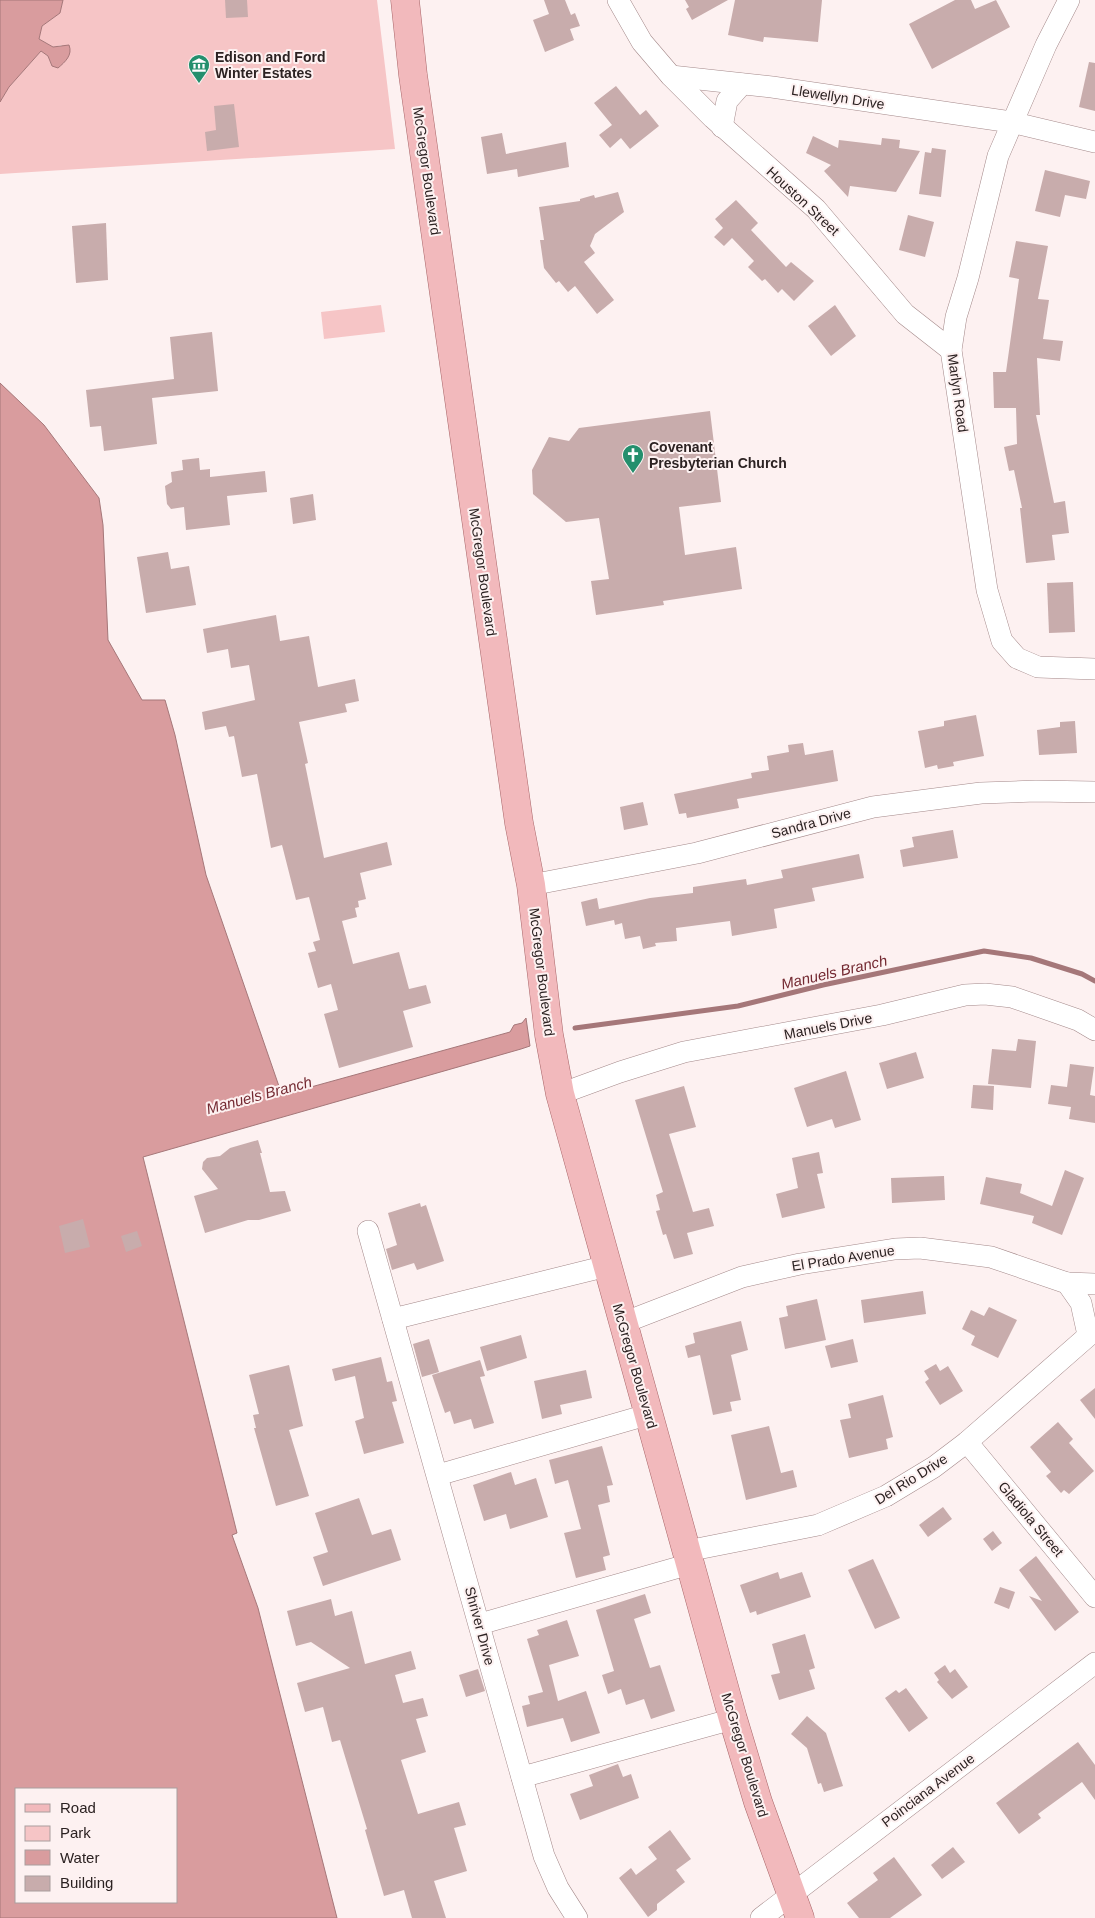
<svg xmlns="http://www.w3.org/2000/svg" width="1095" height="1918" font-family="Helvetica,sans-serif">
  <rect width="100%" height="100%" fill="#fdf1f1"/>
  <g fill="#f6c5c6">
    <path d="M63,0H377L395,149L0,174V102L9,87L41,51L48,56L52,66L62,45L53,47L39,39L42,26L60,13Z"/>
    <path d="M381,305L385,332L324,339L321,312Z"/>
  </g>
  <g fill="#d99c9e" stroke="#a57779" fill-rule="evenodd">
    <path d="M0,0H63L60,13L42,26L39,39L53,47L69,45C73,55 65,62 58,68L52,66L48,56L41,51L9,87L0,102Z"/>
    <path d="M0,383L44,425L99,498L103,525L108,640L142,700H165L175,735L206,875L282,1095L510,1032L514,1025L522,1023L526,1018L530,1046L521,1049L143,1157L237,1533L232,1535L258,1608L337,1918H0ZM16,1789H176V1902H16Z"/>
  </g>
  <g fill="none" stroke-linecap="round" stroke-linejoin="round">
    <path stroke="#a57779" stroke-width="5" d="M575,1028L738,1006L823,985L984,951L1031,958L1082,974L1095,981"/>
  </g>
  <g fill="#c8acac">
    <path d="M225,0H247L248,17L226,18Z"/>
    <path d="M544,0H565L571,15L575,13L580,26L570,29L574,40L545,52L533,20L549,14Z"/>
    <path d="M685,0H728L692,20L686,9L689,7Z"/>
    <path d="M735,0H822L818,42L764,37L763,42L728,35Z"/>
    <path d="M955,0H971L975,9L996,0L1010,27L932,69L909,24Z"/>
    <path d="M1089,62L1095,63V111L1079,107Z"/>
    <path d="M616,86L640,115L646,110L659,126L630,149L621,138L610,148L599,135L612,125L594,103Z"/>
    <path d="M234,104L239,147L207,151L205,132L216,130L214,106Z"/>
    <path d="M502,133L506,154L566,142L569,167L518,177L517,169L487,174L481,137Z"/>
    <path d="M813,136L838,148L839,140L881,145L882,138L900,140L899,148L920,151L896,192L850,186L848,197L824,171L831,165L806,153Z"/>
    <path d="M932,148L946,150L941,197L919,194L925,152L931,153Z"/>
    <path d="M1045,170L1090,181L1086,199L1065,195L1060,217L1035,211Z"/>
    <path d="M618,192L624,212L595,234L590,246L595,253L584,262L614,300L597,314L575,286L568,292L559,281L556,283L544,268L540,240H544L539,207L580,201V199L594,195L595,198Z"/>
    <path d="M736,200L758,223L751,230L786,267L791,262L814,281L794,301L782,289L778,293L765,279L762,281L748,267L754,261L732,238L724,246L714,237L723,228L715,219Z"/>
    <path d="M908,215L934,222L925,257L899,250Z"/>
    <path d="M106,223L108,280L76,283L72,226Z"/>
    <path d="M1016,241L1048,246L1038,299L1049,300L1043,339L1063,341L1060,361L1037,358L1040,415H1036L1054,503L1065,501L1069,533L1052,535L1055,560L1026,563L1020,508H1022L1014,470L1009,471L1004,447L1017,444L1016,408H994L993,372H1006L1019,279L1009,277Z"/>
    <path d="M835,305L856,336L831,356L808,326Z"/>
    <path d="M212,332L218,391L152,398L157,444L104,451L101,426L90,427L86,390L174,379L170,337Z"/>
    <path d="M710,411L721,502L679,507L685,555L736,547L742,589L663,601L664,605L596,615L591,581L609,579L599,518L566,522L533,494L532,470L549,437L569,441L579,428Z"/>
    <path d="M199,458L200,470L210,469V477L265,471L267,492L227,496L230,525L186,530L184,507L171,509L167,504L165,486L172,482L171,472L183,470L182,460Z"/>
    <path d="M313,494L316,520L293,524L290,498Z"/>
    <path d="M168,552L171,569L189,566L196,605L146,613L137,557Z"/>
    <path d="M1073,582L1075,632L1049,633L1047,583Z"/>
    <path d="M276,615L280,641L309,636L318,687L355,679L359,701L345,704L347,712L299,722L308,763L305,764L324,858L387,842L392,865L360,873L366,899L358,901L359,907L355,908L357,917L342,921L353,964L399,952L409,989L426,985L431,1003L403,1011L413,1047L339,1068L324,1014L338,1010L331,984L318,988L308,953L316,951L313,942L320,940L309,897L296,900L282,845L271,848L257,774L242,777L234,736L229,737L226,726L205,730L202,712L255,700L249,665L231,668L228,649L207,653L203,629Z"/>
    <path d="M976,715L984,756L953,762L954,766L938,769L937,765L925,768L918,731L944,726V721Z"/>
    <path d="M1075,721L1077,753L1039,755L1037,730L1060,727V722Z"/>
    <path d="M803,743L805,755L833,750L838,781L737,799L739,808L687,818L686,813L679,814L674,794L752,778L751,773L769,770L767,756L789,752L788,745Z"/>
    <path d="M643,802L648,825L624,830L620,807Z"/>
    <path d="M953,830L958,858L903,867L900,850L914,847L912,837Z"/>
    <path d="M859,854L864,878L812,888L815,901L774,909L777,928L732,936L730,921L676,928L677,941L655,943L656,946L643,949L640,936L625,939L622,923L615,925L614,920L586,926L581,902L597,898L599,909L650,898L693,893V887L746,879L747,885L783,878L781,870Z"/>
    <path d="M1018,1039L1036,1041L1031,1088L988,1084L992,1049L1016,1051Z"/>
    <path d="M916,1052L924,1078L887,1089L879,1063Z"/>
    <path d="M1070,1064L1094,1067L1090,1095L1095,1096V1123L1069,1119L1071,1107L1048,1104L1051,1085L1067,1087Z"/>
    <path d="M846,1071L861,1120L835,1128L832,1119L807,1127L794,1088Z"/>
    <path d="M973,1085L994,1086L993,1110L971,1108Z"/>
    <path d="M684,1086L696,1127L669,1134L693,1212L709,1208L714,1226L687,1233L693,1254L674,1259L666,1234L663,1235L656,1211L660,1210L656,1195L663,1192L635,1100Z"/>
    <path d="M258,1140L262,1153H260L270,1192L285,1191L291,1211L259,1220H248L205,1233L194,1196L218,1189L202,1169L203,1162L207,1158L220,1156L230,1148Z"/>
    <path d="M819,1152L823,1173L817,1174L825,1208L782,1218L776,1194L798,1188L792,1158Z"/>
    <path d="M1065,1170L1084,1178L1062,1235L1032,1223L1034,1216L980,1204L986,1177L1022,1184L1020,1193L1052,1206Z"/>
    <path d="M944,1176L945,1200L892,1203L891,1178Z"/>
    <path d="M420,1203L421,1207L426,1205L444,1261L417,1270L414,1263L392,1270L386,1249L397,1245L388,1213Z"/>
    <path d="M83,1219L90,1247L65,1253L59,1226Z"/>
    <path d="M137,1231L142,1246L126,1252L121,1236Z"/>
    <path d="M923,1291L926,1314L864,1323L861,1300Z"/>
    <path d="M817,1299L826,1340L785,1349L779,1318L788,1316L786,1306Z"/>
    <path d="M989,1307L1017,1320L998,1358L971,1345L975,1336L962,1329L971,1310L984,1316Z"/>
    <path d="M741,1321L748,1350L731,1355L741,1400L730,1402L732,1411L713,1415L700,1355L688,1358L685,1346L695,1343L693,1333Z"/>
    <path d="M521,1335L527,1358L487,1371L480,1347Z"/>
    <path d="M429,1339L439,1372L422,1377L413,1344Z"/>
    <path d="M853,1339L858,1362L831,1368L825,1346Z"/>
    <path d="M381,1357L387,1382L392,1381L397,1401L392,1402L404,1443L364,1454L355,1421L364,1418L355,1376L335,1381L332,1369Z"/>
    <path d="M480,1360L485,1376L480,1377L494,1423L474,1429L471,1419L454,1424L450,1411L445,1413L432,1375Z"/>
    <path d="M936,1364L940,1371L948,1366L963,1391L940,1405L925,1382L929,1379L924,1371Z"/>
    <path d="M289,1365L303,1426L289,1430L309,1496L276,1506L254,1428H256L253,1415L259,1414L249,1375Z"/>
    <path d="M586,1370L592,1398L560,1405L562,1414L542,1419L534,1381Z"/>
    <path d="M1095,1388V1419L1080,1400Z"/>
    <path d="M883,1395L893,1437L886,1439L888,1449L849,1458L840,1420L851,1418L848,1404Z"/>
    <path d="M1058,1422L1073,1439L1069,1443L1094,1471L1069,1494L1064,1490L1061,1493L1046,1476L1051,1472L1030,1447Z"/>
    <path d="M769,1426L781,1473L793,1470L797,1487L746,1500L731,1435Z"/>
    <path d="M602,1446L613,1485L607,1486L610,1502L598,1505L610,1555L603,1557L606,1570L576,1578L564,1533L581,1529L568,1480L555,1484L549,1460Z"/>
    <path d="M511,1472L515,1485L536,1478L548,1517L510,1529L506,1514L484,1521L473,1485Z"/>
    <path d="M359,1498L372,1535L391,1529L401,1560L323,1586L313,1557L328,1552L315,1513Z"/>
    <path d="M943,1507L952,1519L928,1537L919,1525Z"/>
    <path d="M993,1531L1002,1543L992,1551L983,1539Z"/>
    <path d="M1036,1556L1079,1612L1055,1631L1029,1596L1042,1601L1019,1570Z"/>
    <path d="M873,1559L900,1618L875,1629L848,1570Z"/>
    <path d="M778,1572L780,1579L802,1572L811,1597L757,1615L756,1611L750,1613L740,1585Z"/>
    <path d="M1000,1587L1015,1592L1009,1609L994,1603Z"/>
    <path d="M645,1594L651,1613L634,1619L650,1668L660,1665L675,1711L651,1719L644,1699L626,1705L621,1689L608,1694L602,1675L614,1671L596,1610Z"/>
    <path d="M331,1599L335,1616L352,1611L365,1664L411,1651L416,1669L395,1675L403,1703L423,1698L428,1716L416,1719L426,1752L401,1760L418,1814L459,1802L466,1825L454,1828L467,1871L434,1881L446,1918H412L404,1890L384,1896L365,1830L367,1829L340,1740L332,1742L323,1707L305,1712L297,1683L350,1668L311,1642L296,1646L287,1611Z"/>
    <path d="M567,1620L579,1656L549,1665L558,1701L586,1691L600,1733L571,1742L563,1718L527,1727L522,1706L530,1704L528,1696L543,1692L527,1639L539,1635L537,1630Z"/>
    <path d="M805,1634L815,1668L809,1670L815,1689L779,1700L771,1675L780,1673L772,1644Z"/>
    <path d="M945,1665L950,1673L955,1669L968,1687L952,1699L937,1682L939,1680L934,1673Z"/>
    <path d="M478,1669L485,1691L466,1697L459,1675Z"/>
    <path d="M906,1688L928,1718L909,1732L885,1698L896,1690L899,1693Z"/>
    <path d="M807,1716L826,1733L843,1786L824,1792L821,1783L818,1784L807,1748L791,1734Z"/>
    <path d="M1078,1742L1095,1765V1800L1082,1782L1038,1814L1041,1818L1019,1834L996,1803Z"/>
    <path d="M618,1764L623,1777L631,1774L639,1798L580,1820L570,1794L593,1786L589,1775Z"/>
    <path d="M670,1830L691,1859L676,1870L685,1882L657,1904V1910L648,1917L619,1878L631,1868L636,1875L657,1859L648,1847Z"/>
    <path d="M953,1847L965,1862L942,1879L931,1865Z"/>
    <path d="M894,1857L922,1895L890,1918H859L847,1903L878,1880L873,1873Z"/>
  </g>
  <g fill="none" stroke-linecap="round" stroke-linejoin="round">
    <g stroke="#a4898a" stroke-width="22">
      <g id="minor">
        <path d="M618,0L642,42L671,76L772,87L1011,122L1095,142"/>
        <path d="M1069,0L1046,45L998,156L968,278L956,317L951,350L987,590L1002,641L1017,658L1038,667L1095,669"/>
        <path d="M671,76L713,118L816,209L905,314L951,350"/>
        <path d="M722,127L727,101L742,84"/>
        <path d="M531,885L697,853L873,807L981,793L1036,791L1095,792"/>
        <path d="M560,1094L620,1072L684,1052L882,1015L965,995L985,994L1012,997L1078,1020L1095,1030"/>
        <path d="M368,1231L544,1856L558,1888L577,1918"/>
        <path d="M1067,1283L1095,1284"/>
        <path d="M393,1319L607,1266"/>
        <path d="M623,1323L742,1277L800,1264L895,1249L920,1248L991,1257L1067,1283L1081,1303L1088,1335"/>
        <path d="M967,1442L1095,1597"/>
        <path d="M438,1475L650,1414"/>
        <path d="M687,1551L818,1525L886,1496L934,1467L967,1442L1095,1330"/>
        <path d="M480,1624L690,1564"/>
        <path d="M522,1777L733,1719"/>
        <path d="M761,1918L1095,1663"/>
      </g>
    </g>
    <g stroke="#a86669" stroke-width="29">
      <path id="major" d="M405,0L413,75L519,823L531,885L549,1035L560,1094L733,1719L758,1802L800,1918"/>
    </g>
    <use href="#minor" stroke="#fff" stroke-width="21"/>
    <use href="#major" stroke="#f2b9bc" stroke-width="28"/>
  </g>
  <defs>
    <g id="museum-pin" transform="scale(1.125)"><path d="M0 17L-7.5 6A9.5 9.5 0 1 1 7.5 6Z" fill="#248f6d" stroke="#fdf1f1"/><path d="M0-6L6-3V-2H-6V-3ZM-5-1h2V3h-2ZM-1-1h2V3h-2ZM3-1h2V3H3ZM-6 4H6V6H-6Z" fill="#fff"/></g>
    <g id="church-pin" transform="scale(1.125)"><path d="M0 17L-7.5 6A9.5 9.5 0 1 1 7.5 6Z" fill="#248f6d" stroke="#fdf1f1"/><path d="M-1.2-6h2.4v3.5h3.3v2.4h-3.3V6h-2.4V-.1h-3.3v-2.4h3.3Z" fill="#fff"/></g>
  </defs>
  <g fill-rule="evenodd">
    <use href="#museum-pin" x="199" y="65"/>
    <use href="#church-pin" x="633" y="455"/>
  </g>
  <g text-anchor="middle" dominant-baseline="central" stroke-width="4" stroke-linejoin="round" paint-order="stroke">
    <g font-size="14" font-weight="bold" fill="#2c2222" stroke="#fdf1f1" text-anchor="start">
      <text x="215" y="57">Edison and Ford<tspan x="215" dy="16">Winter Estates</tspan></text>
      <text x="649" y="447">Covenant<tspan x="649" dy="16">Presbyterian Church</tspan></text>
    </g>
    <g font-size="14" fill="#2c2222" stroke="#fdf1f1">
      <text transform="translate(838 97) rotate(9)">Llewellyn Drive</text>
      <text transform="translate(427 171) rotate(82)">McGregor Boulevard</text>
      <text transform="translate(803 201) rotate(43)">Houston Street</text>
      <text transform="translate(958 393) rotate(82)">Marlyn Road</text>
      <text transform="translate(483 572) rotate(82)">McGregor Boulevard</text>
      <text transform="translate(811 823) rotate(-15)">Sandra Drive</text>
      <text transform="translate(542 972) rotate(83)">McGregor Boulevard</text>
      <text transform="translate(828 1026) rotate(-11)">Manuels Drive</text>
      <text transform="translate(843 1258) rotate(-9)">El Prado Avenue</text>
      <text transform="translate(635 1366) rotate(74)">McGregor Boulevard</text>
      <text transform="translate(911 1479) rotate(-32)">Del Rio Drive</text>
      <text transform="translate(1031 1519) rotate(50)">Gladiola Street</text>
      <text transform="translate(480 1626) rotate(75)">Shriver Drive</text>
      <text transform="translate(745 1755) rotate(73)">McGregor Boulevard</text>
      <text transform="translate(928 1790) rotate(-37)">Poinciana Avenue</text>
    </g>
    <g font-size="15" font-style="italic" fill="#742a32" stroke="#fdf1f1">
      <text transform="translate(834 972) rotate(-13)">Manuels Branch</text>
      <text transform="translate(259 1095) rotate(-15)">Manuels Branch</text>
    </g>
  </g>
  <rect x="15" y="1788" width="162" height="115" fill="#fdf1f1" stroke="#a99e9e"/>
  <rect x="25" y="1804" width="25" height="8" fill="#f2b9bc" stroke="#a99e9e"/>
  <text x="60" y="1813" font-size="15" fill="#2c2222">Road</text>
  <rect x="25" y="1826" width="25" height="15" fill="#f6c5c6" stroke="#a99e9e"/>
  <text x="60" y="1838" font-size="15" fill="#2c2222">Park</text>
  <rect x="25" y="1850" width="25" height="15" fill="#d99c9e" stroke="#a99e9e"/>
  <text x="60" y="1863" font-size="15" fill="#2c2222">Water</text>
  <rect x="25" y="1876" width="25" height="15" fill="#c8acac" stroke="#a99e9e"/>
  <text x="60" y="1888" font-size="15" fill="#2c2222">Building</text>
</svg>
